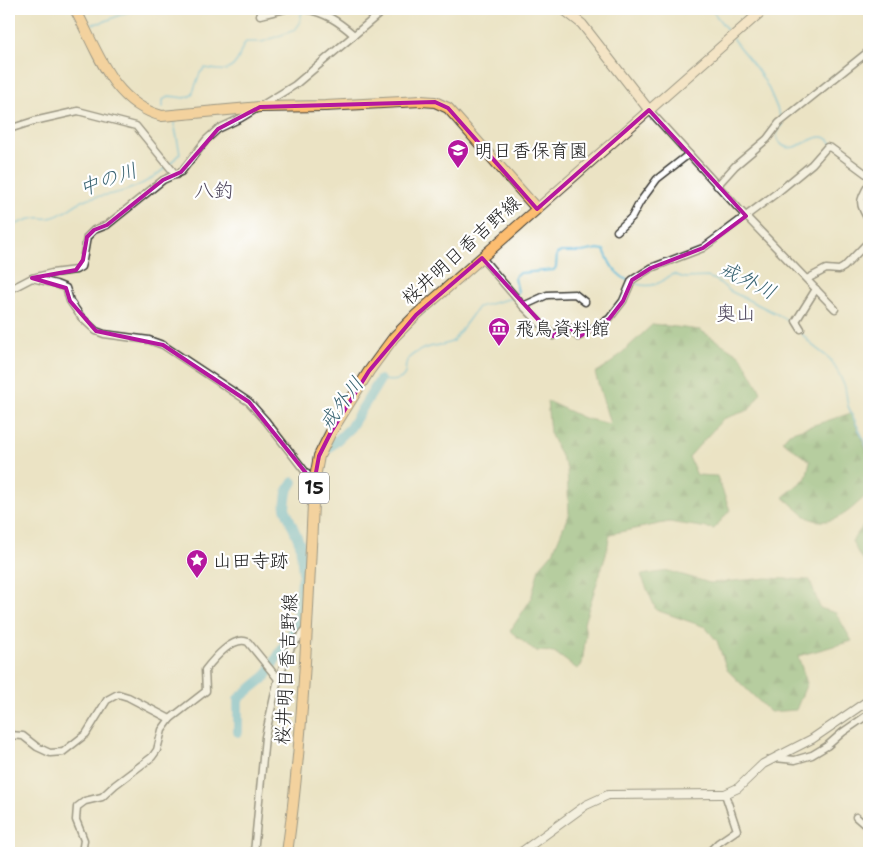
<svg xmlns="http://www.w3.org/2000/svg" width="878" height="862" font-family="'Shantell Sans','Klee One',sans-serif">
  <defs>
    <pattern id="forest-firs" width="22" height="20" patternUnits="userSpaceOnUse" patternTransform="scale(1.25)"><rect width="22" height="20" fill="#75b171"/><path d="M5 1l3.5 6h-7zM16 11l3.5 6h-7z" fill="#5f8f5c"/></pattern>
  </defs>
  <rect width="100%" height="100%" fill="#fff"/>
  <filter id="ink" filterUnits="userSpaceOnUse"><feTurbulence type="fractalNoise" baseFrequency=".02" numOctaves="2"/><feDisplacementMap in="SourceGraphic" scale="10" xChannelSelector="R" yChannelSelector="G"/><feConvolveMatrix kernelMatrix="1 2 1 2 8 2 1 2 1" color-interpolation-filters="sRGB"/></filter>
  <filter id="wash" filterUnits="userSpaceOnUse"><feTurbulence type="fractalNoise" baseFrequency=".0096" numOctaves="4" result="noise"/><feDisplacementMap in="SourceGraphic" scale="20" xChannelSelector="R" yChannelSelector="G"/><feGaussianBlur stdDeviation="1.12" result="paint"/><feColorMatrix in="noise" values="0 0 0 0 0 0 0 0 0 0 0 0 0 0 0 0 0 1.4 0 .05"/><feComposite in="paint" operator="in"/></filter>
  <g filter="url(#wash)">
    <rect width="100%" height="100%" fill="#ebe3c4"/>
    <g fill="url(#forest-firs)" stroke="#486646">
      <path d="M653,324L700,330L741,356L761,392L749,410L723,419L689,457L697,475L717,476L730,510L714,529L669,522L610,534L606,555L584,623L586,634L582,665L577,669L554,652L535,651L510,631L531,599L539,568L553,552L569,513L567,469L550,433L547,401L584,418L610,424L595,373L612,362Z"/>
      <path d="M851,413L869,457V493C853,507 836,528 811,519C803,516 791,503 783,497L806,478L810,461L782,441L789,433Z"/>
      <path d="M869,523V565L860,557L852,541L863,526Z"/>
      <path d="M669,571L710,583L767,578L810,580L820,608L836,613L852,641L798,656L807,683L796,710L770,712L727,670L717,641L705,627L656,610L641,575Z"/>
    </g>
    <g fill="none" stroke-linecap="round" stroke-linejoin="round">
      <g stroke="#59b7d7" stroke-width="2">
        <path d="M711,9L731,35"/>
        <path d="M331,14L336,9"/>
        <path d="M93,24L103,22L135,9H151"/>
        <path d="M733,39C742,52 754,63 762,77C771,90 775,105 782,120"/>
        <path d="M163,107V100L169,96L185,98L192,95L200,73L205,68C221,71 231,74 239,57C241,51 242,46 246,42H262L295,30L300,23L302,9"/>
        <path d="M782,124C779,130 774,135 779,142C792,158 809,135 823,137C829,138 831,142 834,147"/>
        <path d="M170,164L180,153L174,123"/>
        <path d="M9,228C18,224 27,218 37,218C41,217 45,219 49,218C64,216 73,204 86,199C95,196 103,196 112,194C132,190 151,181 166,167"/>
        <path d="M516,295L518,292L515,278L516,275L520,273L554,270L556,267L557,254L561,252H582L598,249L604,250C607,256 609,263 613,268C622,280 641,289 656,284C663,282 667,277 673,274L685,278L707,277L716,280L730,291L775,313L792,323L812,345L830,359L838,372L845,387L848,406L869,451"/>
        <path d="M380,380C388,381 402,383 405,373C406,369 405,365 407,361C409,357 415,353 419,351C431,344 443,347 453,341L478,307L512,298"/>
      </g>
      <g stroke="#59b7d7" stroke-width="10">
        <path d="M327,450L350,428L380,380"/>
        <path d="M238,732V699L265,677L296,626L303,573L300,544L285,508L287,492L293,482"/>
      </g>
    </g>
  </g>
  <g filter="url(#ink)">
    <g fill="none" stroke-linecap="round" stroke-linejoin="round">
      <g stroke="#3b3a35" stroke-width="9">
        <g id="minor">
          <path d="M305,9C326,13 338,21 354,35"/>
          <path d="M260,15L285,9"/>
          <path d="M649,110L738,208L835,309"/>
          <path d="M9,129L34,121L78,111L136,126L176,175"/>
          <path d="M869,184C858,202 859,203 869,221"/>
          <path d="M717,186L735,166L767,139L779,123L869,51"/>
          <path d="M617,231L632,217L640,202L657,179L689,154"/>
          <path d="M482,258L523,306L553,336L563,329L570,328L578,337L609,319L623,301L632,280L651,268L703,248L778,192L812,164L827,147L831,148L869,176"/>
          <path d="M32,278L52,273L76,270L81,267L83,260L87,237L94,230L107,225L163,180L181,172L206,140L218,129L241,118L295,85L385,9"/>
          <path d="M807,279L826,269L839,270L844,267L869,241"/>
          <path d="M9,290L32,278L56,284L66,288L70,301L81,317L96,331L104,334L149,340L163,345L249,402L266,421L314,483"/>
          <path d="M523,306L547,295L575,294L585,302"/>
          <path d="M801,329L796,321L816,289"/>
          <path d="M9,735L23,736L37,747L50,753L63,752L86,734L107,700L118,694L128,697L170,719"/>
          <path d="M775,758L795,760L812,755L827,746L843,732L869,714"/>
          <path d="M856,817L864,824L869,820"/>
          <path d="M82,853L84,840L76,820L77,807L85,801L102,797L115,785L152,757L157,750L162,730L170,719L206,691L205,670C213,660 233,635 248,642L278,679"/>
          <path d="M254,853L265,737L278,679L291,647L306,629"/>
          <path d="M708,853L718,843L737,830L725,794"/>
        </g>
      </g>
      <g stroke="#3b3a35" stroke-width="10">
        <path id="tertiary" d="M520,853L586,805L608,795L720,794H725L738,788L763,764L812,739L869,700"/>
      </g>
      <g stroke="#3b3a35" stroke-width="11">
        <g id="secondary">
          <path d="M563,9L582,24L649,110"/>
          <path d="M537,209L764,9"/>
        </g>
      </g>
      <g stroke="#3b3a35" stroke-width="12">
        <path id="primary" d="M75,9C98,51 111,102 162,116L260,107L325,106L421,101L435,102L448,108L537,209L416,315L394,337L369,371L331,432L319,456L314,483C308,607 304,731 287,853"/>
      </g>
      <use href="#minor" stroke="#fff" stroke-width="6"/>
      <use href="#tertiary" stroke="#fff" stroke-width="8"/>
      <use href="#secondary" stroke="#fee5c5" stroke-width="9"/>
      <use href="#primary" stroke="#fcbd6f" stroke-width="10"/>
    </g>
  </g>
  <path d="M0 0H878V862H0ZM435,102L448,108L537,209L649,110L746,216L703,248L651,268L632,280L623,301L609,319L578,337L569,326L553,336L482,258L416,315L369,371L331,432L319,456L314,483L249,402L163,345L96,331L70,301L66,288L32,278L76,270L83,260L87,237L94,230L107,225L163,180L181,172L218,129L260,107Z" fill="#ebe3c4" fill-opacity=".55" fill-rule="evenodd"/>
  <path fill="none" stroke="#b5179e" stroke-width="4" stroke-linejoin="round" d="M435,102L448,108L537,209L649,110L746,216L703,248L651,268L632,280L623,301L609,319L578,337L569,326L553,336L482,258L416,315L369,371L331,432L319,456L314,483L249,402L163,345L96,331L70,301L66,288L32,278L76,270L83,260L87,237L94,230L107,225L163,180L181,172L218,129L260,107Z"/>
  <defs>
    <g id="school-pin" transform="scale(1.125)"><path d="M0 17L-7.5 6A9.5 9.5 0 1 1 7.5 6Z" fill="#b5179e" stroke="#fff"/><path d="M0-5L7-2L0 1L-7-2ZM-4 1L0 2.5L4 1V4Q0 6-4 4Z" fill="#fff"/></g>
    <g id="museum-pin" transform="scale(1.125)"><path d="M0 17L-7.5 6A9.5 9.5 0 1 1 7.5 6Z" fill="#b5179e" stroke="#fff"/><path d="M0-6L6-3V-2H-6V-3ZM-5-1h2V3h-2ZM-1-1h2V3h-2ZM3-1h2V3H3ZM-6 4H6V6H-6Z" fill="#fff"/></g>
    <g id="sight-pin" transform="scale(1.125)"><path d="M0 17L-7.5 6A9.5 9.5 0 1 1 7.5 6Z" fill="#b5179e" stroke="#fff"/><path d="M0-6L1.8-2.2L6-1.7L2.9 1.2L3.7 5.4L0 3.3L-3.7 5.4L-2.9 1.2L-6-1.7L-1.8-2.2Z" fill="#fff"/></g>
  </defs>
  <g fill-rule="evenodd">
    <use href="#school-pin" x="458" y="150"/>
    <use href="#museum-pin" x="499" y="328"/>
    <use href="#sight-pin" x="197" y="560"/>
  </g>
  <g text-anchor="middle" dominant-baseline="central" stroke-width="4.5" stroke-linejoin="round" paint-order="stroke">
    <rect fill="#fff" stroke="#606060" stroke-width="1" x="299" y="472.5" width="30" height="31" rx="4"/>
    <g font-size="18" font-weight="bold" fill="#1c1c1c">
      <text x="314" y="488">15</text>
    </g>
    <g font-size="19" fill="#1c1c1c" stroke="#fff" text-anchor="start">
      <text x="474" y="150">明日香保育園</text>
      <text x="515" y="328">飛鳥資料館</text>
      <text x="213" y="560">山田寺跡</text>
    </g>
    <g font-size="19" fill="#1c1c1c" stroke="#fff">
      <text transform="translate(461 250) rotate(-42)">桜井明日香吉野線</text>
      <text transform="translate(286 669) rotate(-87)">桜井明日香吉野線</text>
    </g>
    <g font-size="20" font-style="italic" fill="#376270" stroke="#fff">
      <text transform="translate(108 179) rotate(-19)">中の川</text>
      <text transform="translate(748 280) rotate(27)">戒外川</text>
      <text transform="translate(341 403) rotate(-53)">戒外川</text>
    </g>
    <g font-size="20" fill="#50485e" stroke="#fff">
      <text x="214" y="190">八釣</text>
      <text x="736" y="313">奥山</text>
    </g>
  </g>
  <rect width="878" height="862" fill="none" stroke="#fff" stroke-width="30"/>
</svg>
